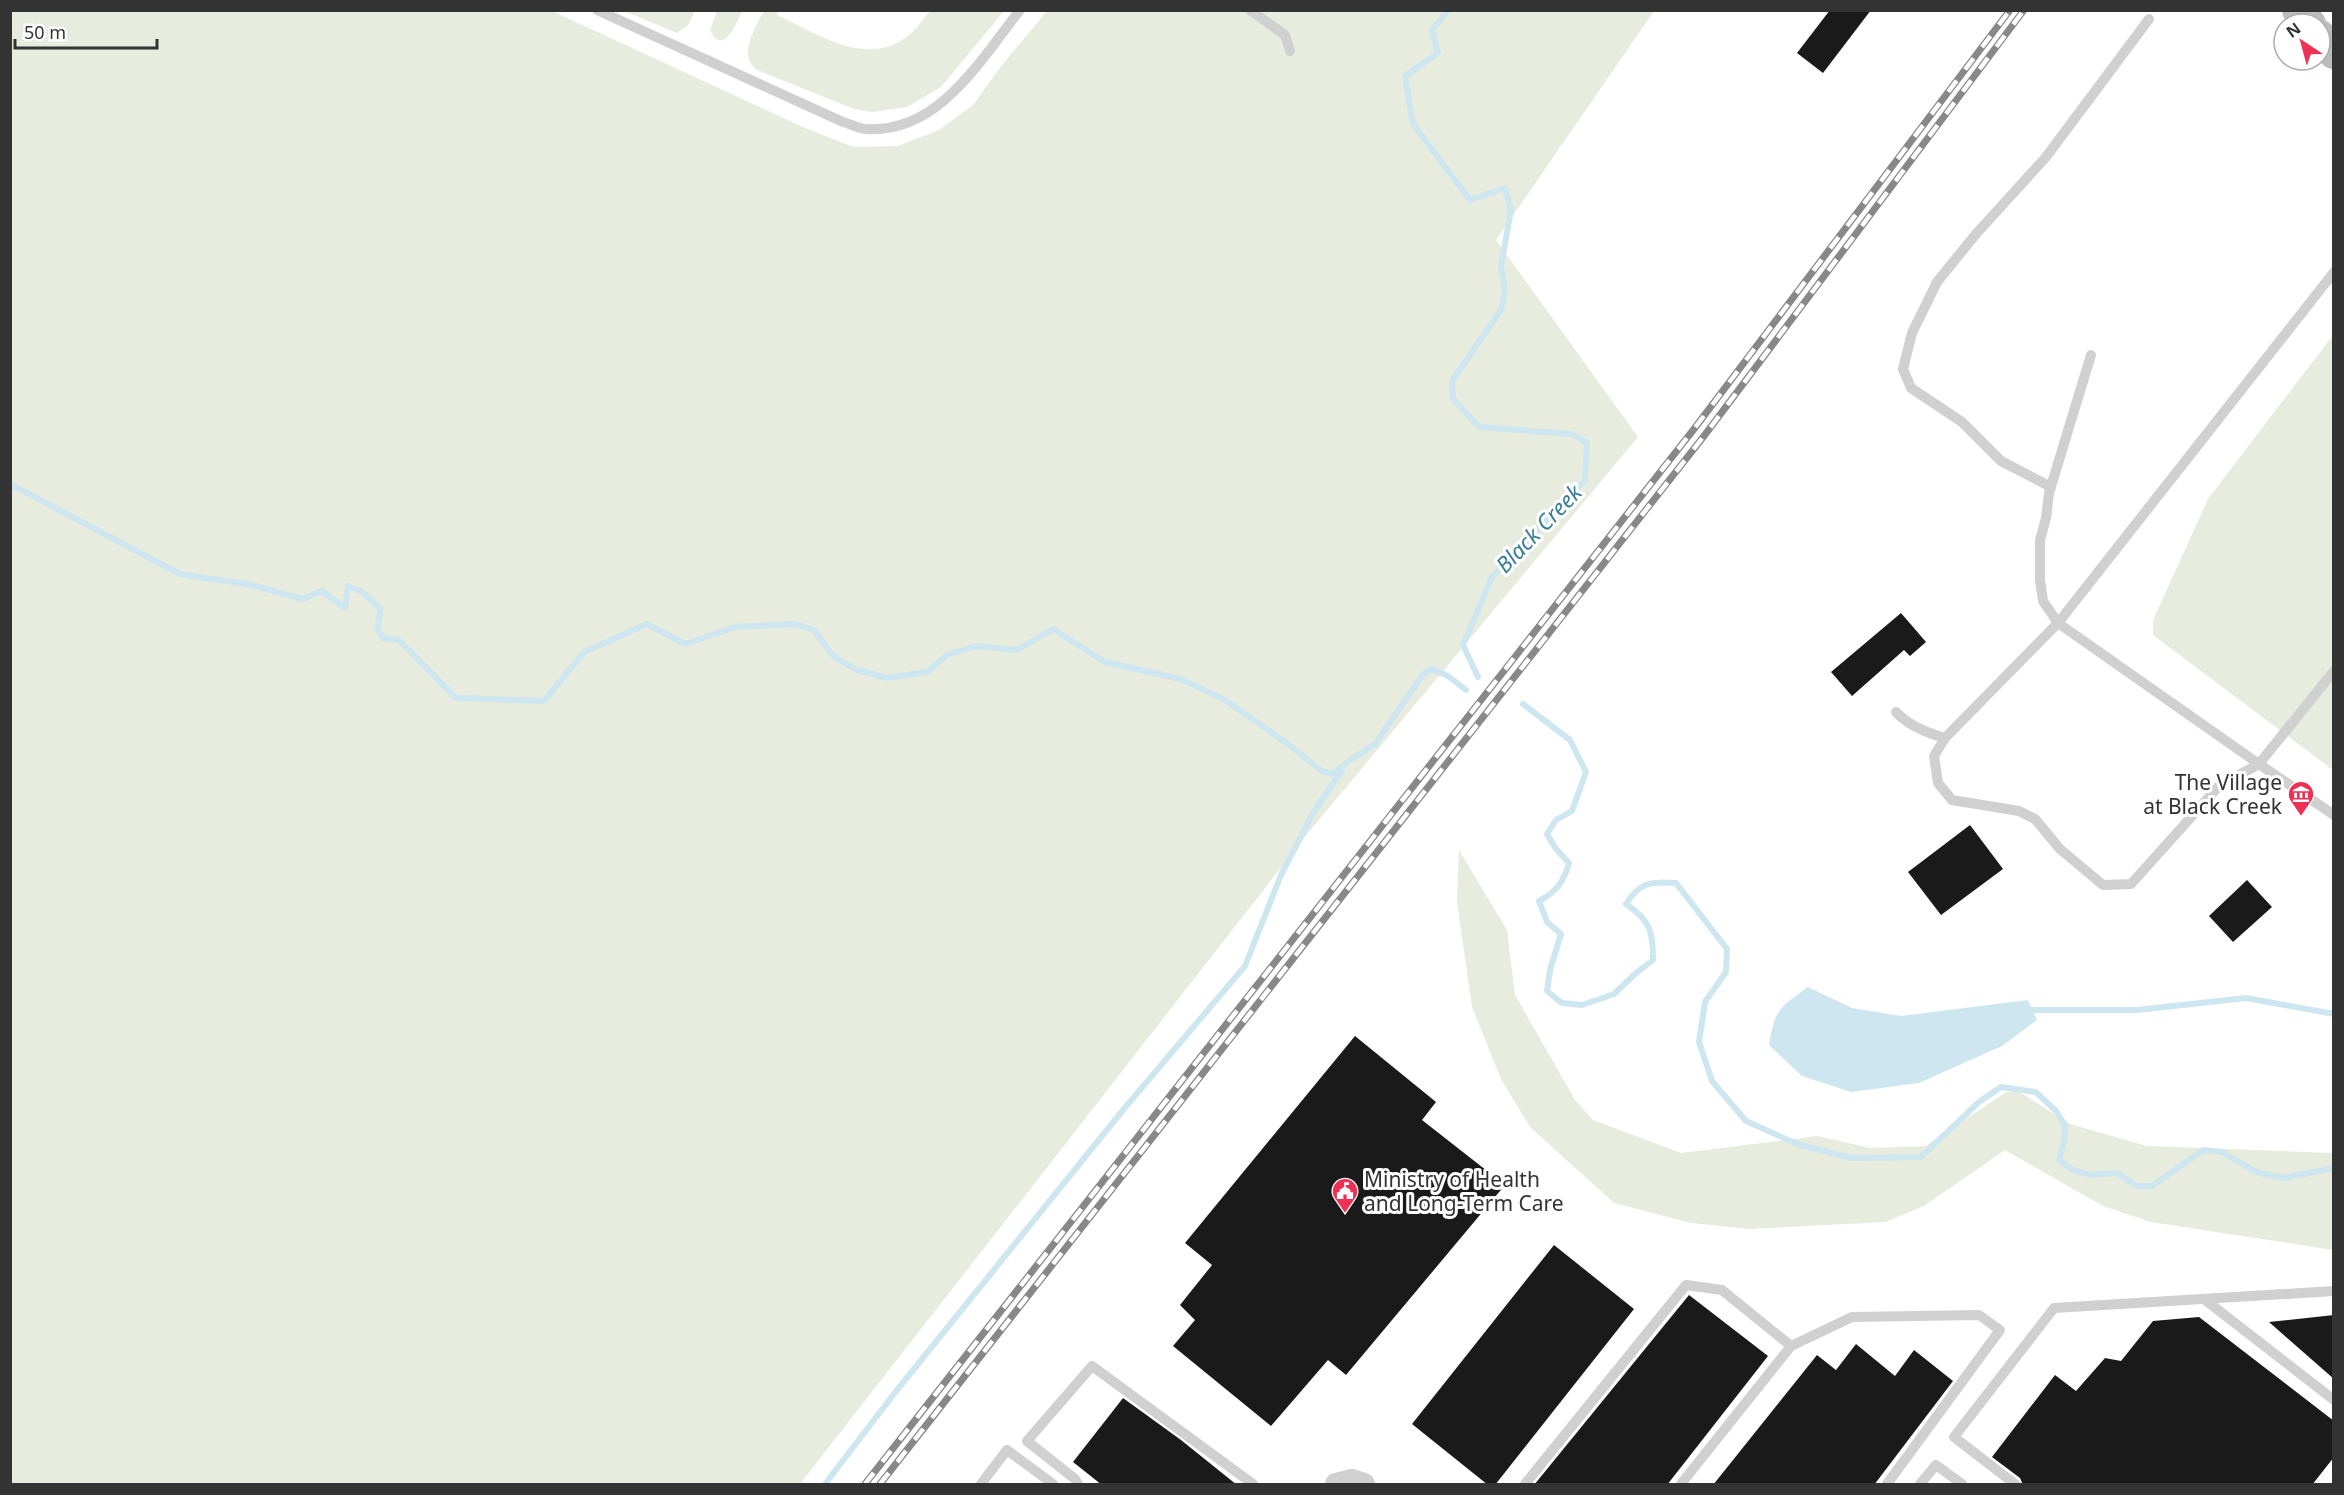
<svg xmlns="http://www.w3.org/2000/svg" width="2344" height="1495" font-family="'Noto Sans',sans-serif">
  <rect width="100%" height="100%" fill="#fff"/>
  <g fill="#e7ecde">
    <path d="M764,10L778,11L777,15C818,34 867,69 909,35C917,29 924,18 930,11H1004L941,87L907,107L872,112L854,109L757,70C737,54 755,30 764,10Z"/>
    <path d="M10,11H552L805,128L853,147L898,146L939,130L973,105L1002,65L1047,11H1654L1496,240L1638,437L1304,838L800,1484H11Z"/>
    <path d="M624,11H695L688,25L677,33Z"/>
    <path d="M717,11H742C737,22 723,58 710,30Z"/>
    <path d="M2333,335V770L2153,635V620L2208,499Z"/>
    <path d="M1459,850L1507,930L1515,995L1575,1100L1593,1120L1681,1153L1817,1136L1870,1148L1926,1146L2006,1092L2018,1091L2070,1124L2147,1146L2333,1153V1250L2151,1222L2103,1206L2005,1150L1924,1206L1885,1222L1750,1229L1691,1223L1614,1203L1530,1127L1501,1079L1472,1007L1457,902Z"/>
  </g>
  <path fill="#cde6ef" d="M1808,987L1852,1008L1901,1016L2028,1000L2037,1020L2002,1046L1919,1083L1851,1092L1802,1076L1769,1045C1775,1009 1779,1008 1808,987Z"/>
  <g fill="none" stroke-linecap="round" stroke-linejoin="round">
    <g stroke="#cde6ef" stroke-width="6">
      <path d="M1449,10L1432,30L1438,53L1405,76L1413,124L1470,200L1505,188L1511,210L1501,266L1505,291L1501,310L1452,381L1453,399L1479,427L1572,434L1587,443L1585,480L1492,577L1463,645L1478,677"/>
      <path d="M10,484L180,574L252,585L302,599L322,591L345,608L348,586L362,592L381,609L377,628L383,638L399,640L456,698L544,701L584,652L647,624L685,644L735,627L794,624L814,630L833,656L857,670L887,678L927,672L947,655L976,646L1017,650L1053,629L1105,662L1181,679L1225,700L1288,744L1322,771L1333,774L1349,761L1375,744L1424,673L1432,669L1448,676L1466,690"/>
      <path d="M1523,704L1570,740L1586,772L1572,811L1556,820L1547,834L1556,849L1569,863C1564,882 1556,892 1539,901L1547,922L1561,934L1550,970L1547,991L1562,1003L1582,1005L1614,994L1635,974L1653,960C1653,932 1651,921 1626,904C1640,882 1651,881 1676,883L1727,949L1726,972L1705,1002L1699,1042L1712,1081L1746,1121L1797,1144L1851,1158L1921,1157L1979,1102L2001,1087L2036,1092L2056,1111L2065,1125V1137L2059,1160L2073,1170L2090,1175L2117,1173L2137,1186H2152L2203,1150L2222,1152L2256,1172L2283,1178L2334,1168"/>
      <path d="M2033,1010H2137L2246,998L2334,1014"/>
      <path d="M825,1484L897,1390L1123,1110L1245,966L1281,875L1313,813L1342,770"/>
    </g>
  </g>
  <g fill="#1a1a1a">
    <path d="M1830,10H1871L1823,73L1797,53Z"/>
    <path d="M1901,613L1926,642L1910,656L1904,650L1852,696L1831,672Z"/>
    <path d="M1970,825L2003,869L1941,915L1908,872Z"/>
    <path d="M2247,880L2272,907L2233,942L2209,916Z"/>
    <path d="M1355,1036L1436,1102L1422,1120L1505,1185L1346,1375L1328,1360L1271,1426L1173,1346L1195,1320L1180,1305L1212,1265L1185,1243Z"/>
    <path d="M1554,1245L1634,1309L1495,1485H1488L1412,1424Z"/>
    <path d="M1689,1295L1768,1356L1667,1485H1534Z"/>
    <path d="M2334,1315V1379L2269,1322Z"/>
    <path d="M2199,1317L2334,1421V1457L2312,1485H2023L2020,1478L1992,1457L2055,1375L2076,1391L2105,1358L2121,1361L2153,1321Z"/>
    <path d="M1856,1344L1895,1376L1914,1350L1953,1381L1874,1485H1713L1817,1355L1836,1370Z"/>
    <path d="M1123,1398L1181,1440L1237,1485H1102L1073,1462Z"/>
  </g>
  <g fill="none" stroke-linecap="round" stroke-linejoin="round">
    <g stroke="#d0d0d0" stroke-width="10">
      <path d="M597,10L843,122C850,124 858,128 865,129C939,134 980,60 1020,10"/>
      <path d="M1250,10L1285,35L1290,51"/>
      <path d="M2091,355L2049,493L2046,518L2040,540V580L2043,601L2058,623L2259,764L2219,786L2131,884L2103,885L2060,849L2035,819L2019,811L1952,800L1938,783L1934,756L1945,738L2058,623L2334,272"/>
      <path d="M2051,487L2001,461L1962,422L1911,388L1903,369L1912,333L1937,282L1976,234L2046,157L2149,19"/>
      <path d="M2334,671L2259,764L2334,815"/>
      <path d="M1896,712C1909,726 1927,733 1945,738"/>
      <path d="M2204,1299L2334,1400"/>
      <path d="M1791,1346L1852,1317L1979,1315L2000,1330L1887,1484"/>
      <path d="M981,1484L1007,1450L1053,1484"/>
      <path d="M1078,1484L1075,1479L1027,1441L1092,1366L1253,1484"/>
      <path d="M1525,1484L1686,1285L1722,1290L1791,1346L1681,1484"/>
      <path d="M1920,1484L1936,1465L1962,1484"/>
      <path d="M2015,1484L1954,1437L2054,1308L2334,1291"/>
    </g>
    <path stroke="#d0d0d0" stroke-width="22" d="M1336,1484L1352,1480L1364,1484"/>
    <g stroke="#bdbdbd" stroke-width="32">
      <path d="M2298,10L2310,24"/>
      <path d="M2320,36L2334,53"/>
    </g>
    <g stroke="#888" stroke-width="7">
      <g id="rail">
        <path d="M865,1484L1694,429L2010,10"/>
        <path d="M880,1484L1704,436L2024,10"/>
      </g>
    </g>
    <use href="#rail" stroke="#fff" stroke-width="4.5" stroke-dasharray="14" stroke-linecap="butt"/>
  </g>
  <defs>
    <g id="museum-pin" transform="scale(1.35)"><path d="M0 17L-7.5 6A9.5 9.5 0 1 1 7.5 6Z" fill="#ee3054" stroke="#fff"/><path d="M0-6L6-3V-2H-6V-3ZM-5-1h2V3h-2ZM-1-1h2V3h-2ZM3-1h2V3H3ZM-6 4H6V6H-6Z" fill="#fff"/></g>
    <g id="civic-pin" transform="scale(1.35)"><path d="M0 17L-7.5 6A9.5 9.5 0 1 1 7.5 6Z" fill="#ee3054" stroke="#fff"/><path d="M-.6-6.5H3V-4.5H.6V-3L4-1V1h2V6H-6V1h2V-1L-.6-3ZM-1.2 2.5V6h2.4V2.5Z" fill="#fff"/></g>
  </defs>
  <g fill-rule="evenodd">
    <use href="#museum-pin" x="2301" y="794"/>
    <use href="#civic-pin" x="1345" y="1191"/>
  </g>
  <g text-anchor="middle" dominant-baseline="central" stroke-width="6" stroke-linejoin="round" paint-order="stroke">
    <g font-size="21" fill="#333" stroke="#fff" text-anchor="end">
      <text x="2282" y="782">The Village<tspan x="2282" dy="24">at Black Creek</tspan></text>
      <text x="1364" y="1179" text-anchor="start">Ministry of Health<tspan x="1364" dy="24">and Long-Term Care</tspan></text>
    </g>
    <g font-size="22" font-style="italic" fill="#387b94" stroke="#fff">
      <text transform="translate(1538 528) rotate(-46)">Black Creek</text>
    </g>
  </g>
  <rect width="2344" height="1495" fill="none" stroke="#333333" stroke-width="24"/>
  <g transform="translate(2302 42) rotate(324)"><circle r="28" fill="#ffffff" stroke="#adadad" stroke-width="1.5"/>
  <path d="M0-4.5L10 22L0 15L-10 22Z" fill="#ee3054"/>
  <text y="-9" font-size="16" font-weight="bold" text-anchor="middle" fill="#333333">N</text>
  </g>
  <path d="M15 39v9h142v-9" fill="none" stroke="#333333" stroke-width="3"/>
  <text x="24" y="39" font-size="18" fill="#333333" stroke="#ffffff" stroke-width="4.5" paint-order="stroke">50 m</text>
</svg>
